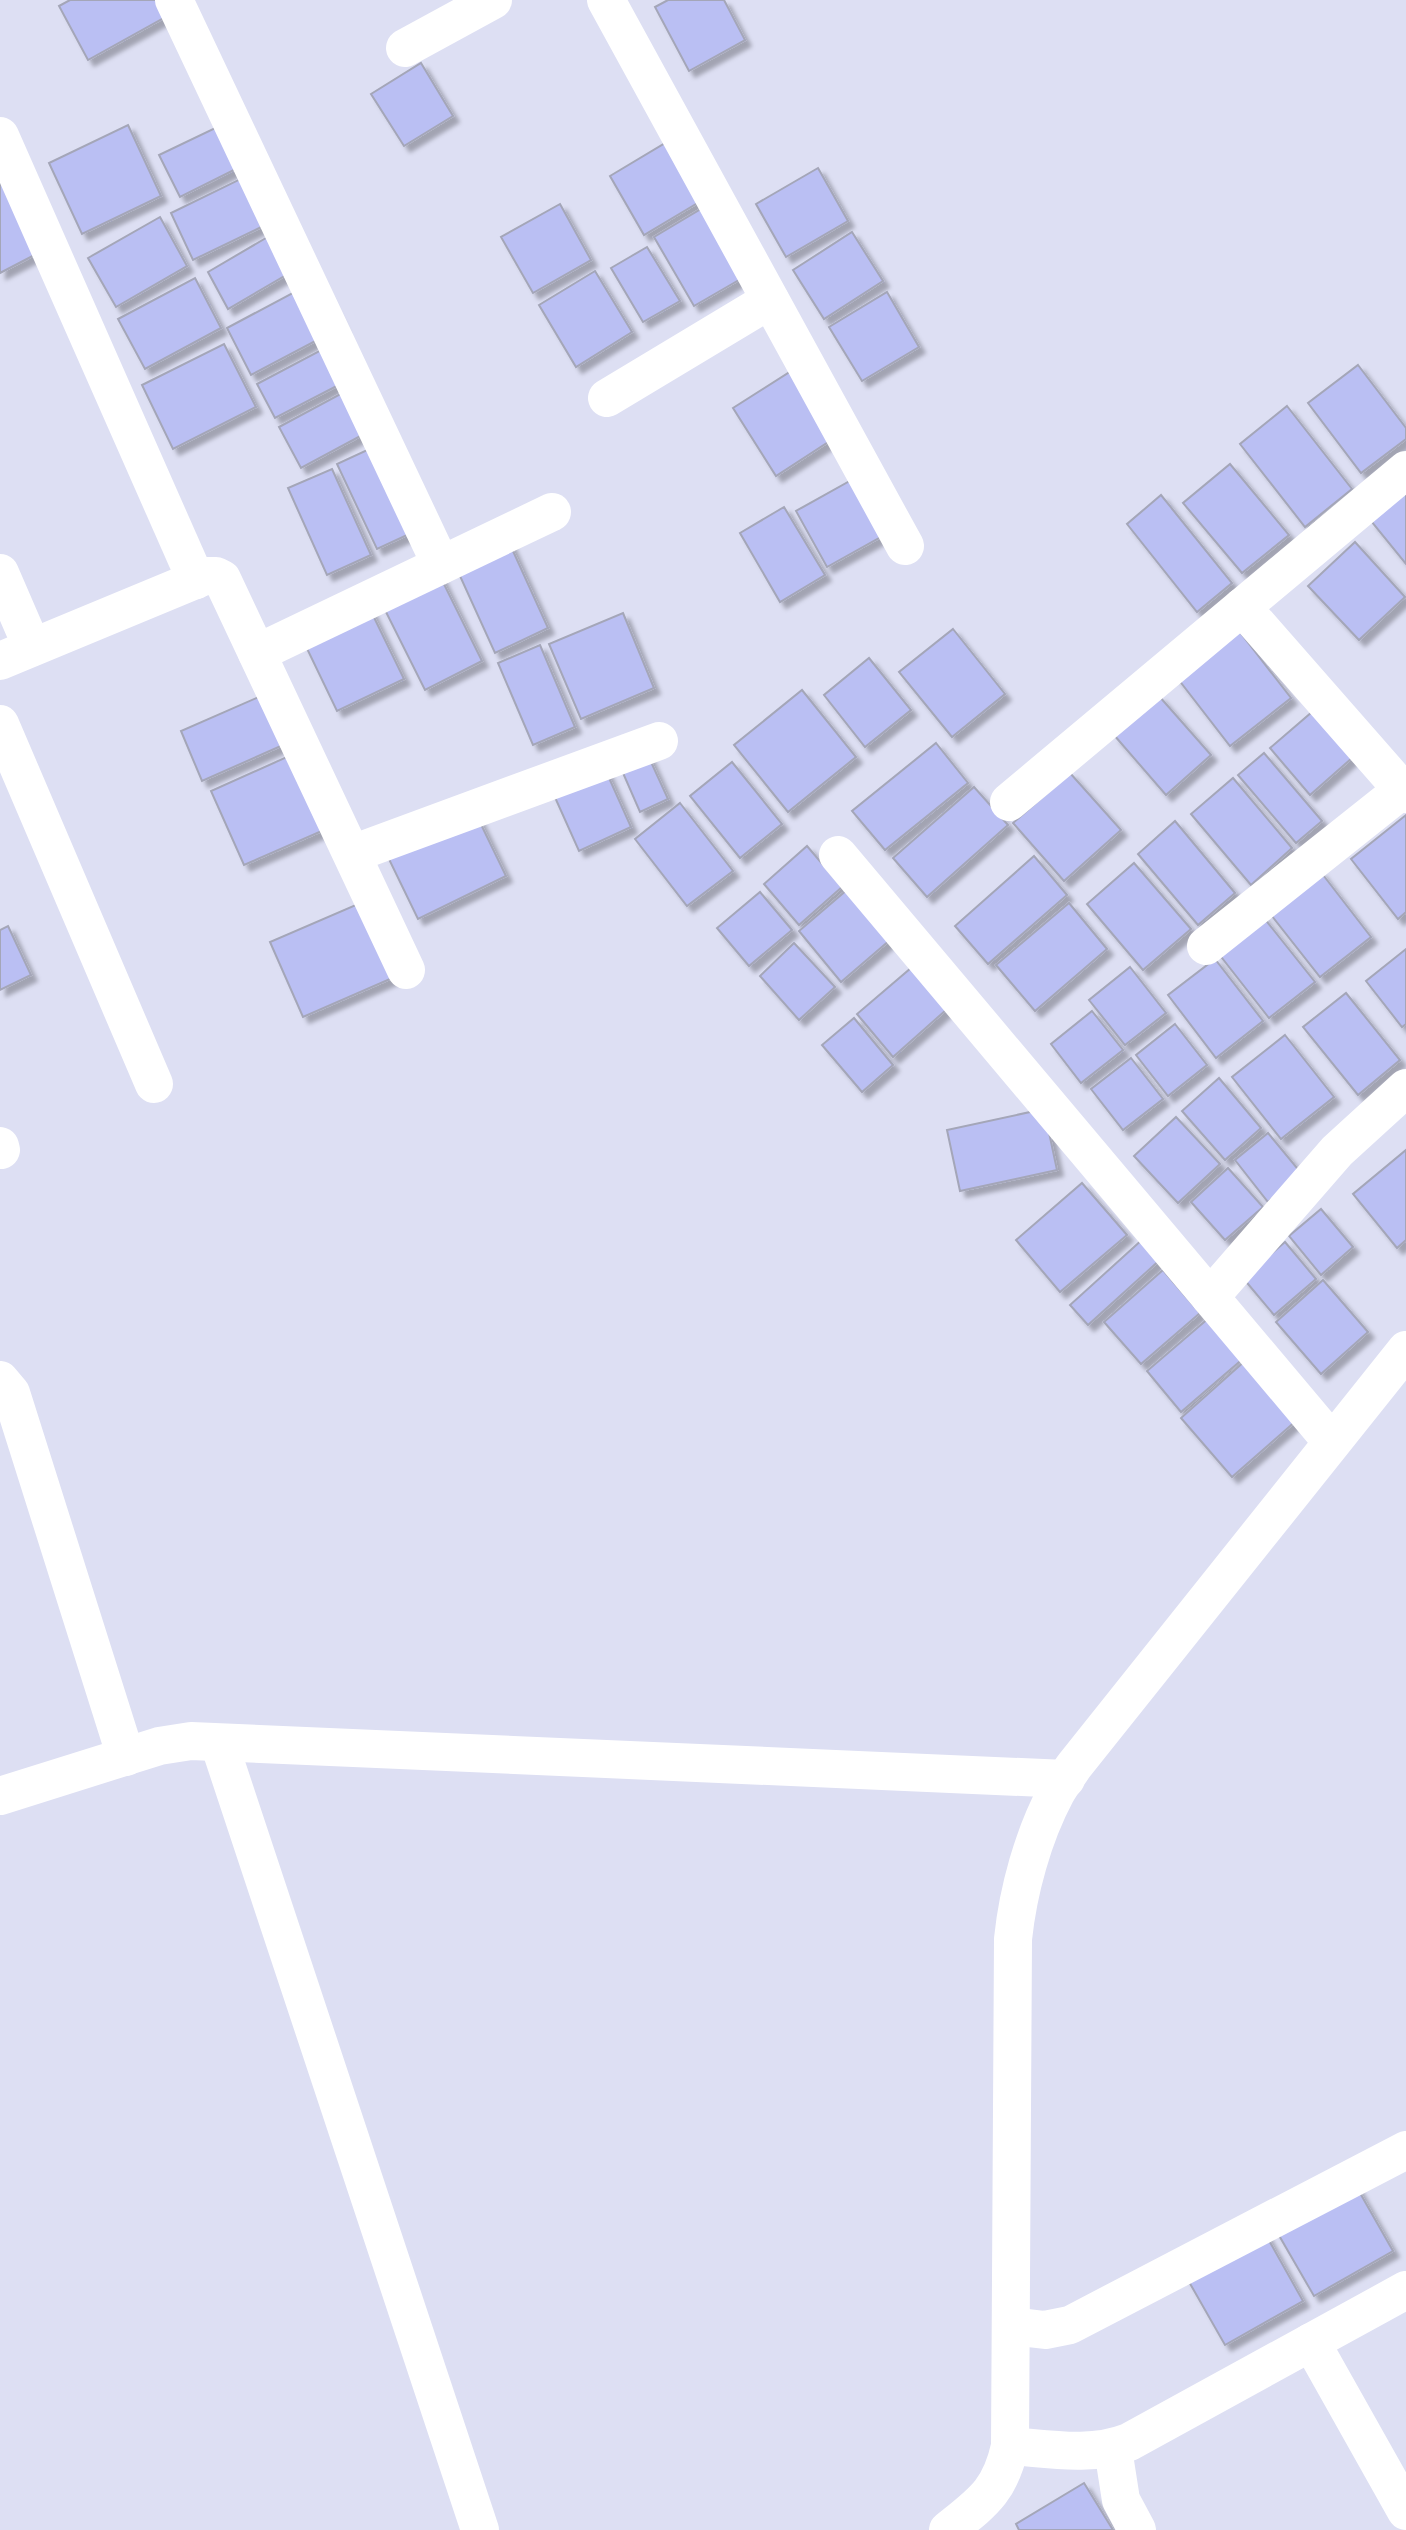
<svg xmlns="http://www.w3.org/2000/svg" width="1406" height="2530" font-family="Rubik,sans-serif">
  <defs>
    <filter id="shadow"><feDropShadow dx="6" dy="6" stdDeviation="2" flood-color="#0004"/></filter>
  </defs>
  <rect width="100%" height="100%" fill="#dddff3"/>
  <g fill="#babff3" stroke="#a4a6b8" stroke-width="2" filter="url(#shadow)">
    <path d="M70,0H173L178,10L88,60L59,6Z"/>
    <path d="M668,0H724L745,40L689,71L655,7Z"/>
    <path d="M421,63L453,116L404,146L371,94Z"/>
    <path d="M234,119L254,160L180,197L159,155Z"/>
    <path d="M128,125L161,196L82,234L49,163Z"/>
    <path d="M672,139L706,198L644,235L610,176Z"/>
    <path d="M0,152L48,248L0,273Z"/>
    <path d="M818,168L848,221L786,257L756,204Z"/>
    <path d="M257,171L280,218L193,260L171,213Z"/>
    <path d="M711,203L751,273L694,306L654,237Z"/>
    <path d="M560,204L591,260L533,293L501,237Z"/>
    <path d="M160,217L187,266L116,307L88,258Z"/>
    <path d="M283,228L305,264L228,309L208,272Z"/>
    <path d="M852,232L883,281L824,319L793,270Z"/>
    <path d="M647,247L680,301L643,322L611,268Z"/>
    <path d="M595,271L632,332L576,367L539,305Z"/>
    <path d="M195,278L221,328L145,369L118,319Z"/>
    <path d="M317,280L342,327L251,375L227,328Z"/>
    <path d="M887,292L919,347L862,381L829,327Z"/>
    <path d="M342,339L360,374L275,418L257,384Z"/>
    <path d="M224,344L256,407L173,449L142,385Z"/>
    <path d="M1358,365L1406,428V439L1361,473L1308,403Z"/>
    <path d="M796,368L839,435L776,476L733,408Z"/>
    <path d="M359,384L381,425L301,468L279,427Z"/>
    <path d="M1287,406L1352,489L1305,527L1240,444Z"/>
    <path d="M378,445L418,530L377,549L337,464Z"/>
    <path d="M1230,464L1289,535L1242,573L1183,503Z"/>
    <path d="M332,469L371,555L327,575L288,488Z"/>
    <path d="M864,473L895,529L827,567L796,511Z"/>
    <path d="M1406,492V564L1371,521Z"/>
    <path d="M1161,495L1232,583L1197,612L1127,524Z"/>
    <path d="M784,507L825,575L780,602L740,533Z"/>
    <path d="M508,540L548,628L495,653L455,565Z"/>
    <path d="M1355,542L1405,597L1359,640L1308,586Z"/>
    <path d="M438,572L482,661L425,690L381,602Z"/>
    <path d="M366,601L404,679L337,711L300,634Z"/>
    <path d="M623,613L654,688L581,719L549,644Z"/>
    <path d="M1236,627L1291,698L1230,746L1175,675Z"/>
    <path d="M953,629L1005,694L952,737L899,672Z"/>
    <path d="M540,645L575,727L533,745L498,663Z"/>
    <path d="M869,658L911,710L865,747L824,695Z"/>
    <path d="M277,689L299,738L202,781L181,731Z"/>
    <path d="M802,690L856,757L788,812L734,745Z"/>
    <path d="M1159,696L1211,755L1166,795L1114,735Z"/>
    <path d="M1312,712L1352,758L1310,795L1270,748Z"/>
    <path d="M640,738L668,799L640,812L613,750Z"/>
    <path d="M936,743L968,783L885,850L852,811Z"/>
    <path d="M298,752L331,827L244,865L211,791Z"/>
    <path d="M1264,753L1322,821L1296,843L1238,775Z"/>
    <path d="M601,760L631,827L579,851L549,784Z"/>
    <path d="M732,762L782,824L740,858L690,796Z"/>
    <path d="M1070,773L1121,830L1064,881L1013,823Z"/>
    <path d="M1233,778L1292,848L1251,885L1191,814Z"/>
    <path d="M974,787L1008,825L927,897L893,858Z"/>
    <path d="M680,803L733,871L687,906L635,839Z"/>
    <path d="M474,810L506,876L418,919L386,853Z"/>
    <path d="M1406,815V912L1398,919L1351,859Z"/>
    <path d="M1175,821L1235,893L1198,925L1138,854Z"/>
    <path d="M807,846L842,887L799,925L764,884Z"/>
    <path d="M1034,856L1067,895L988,964L955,926Z"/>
    <path d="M1134,863L1191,929L1143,970L1087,904Z"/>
    <path d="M1320,871L1371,937L1320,977L1268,911Z"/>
    <path d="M848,889L890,940L841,982L799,931Z"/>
    <path d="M760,892L792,930L749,966L717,928Z"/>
    <path d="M365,901L397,976L303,1017L270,942Z"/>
    <path d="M1069,903L1107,949L1035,1011L996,965Z"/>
    <path d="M1260,913L1315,982L1269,1018L1215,949Z"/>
    <path d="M8,926L31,975L0,990V930Z"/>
    <path d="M794,943L835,987L799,1020L760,976Z"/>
    <path d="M1406,949V1024L1402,1027L1366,981Z"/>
    <path d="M1215,959L1263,1021L1216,1058L1168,995Z"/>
    <path d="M1130,967L1166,1013L1125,1045L1089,1000Z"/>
    <path d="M911,968L946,1010L893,1057L857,1014Z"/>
    <path d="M1346,993L1400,1060L1358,1095L1303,1027Z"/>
    <path d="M1092,1011L1123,1050L1081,1083L1051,1044Z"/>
    <path d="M854,1018L893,1065L862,1092L822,1045Z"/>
    <path d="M1175,1024L1207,1065L1168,1096L1136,1055Z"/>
    <path d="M1285,1035L1334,1097L1281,1139L1232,1077Z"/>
    <path d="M1131,1058L1163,1099L1123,1130L1091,1089Z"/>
    <path d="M1219,1078L1261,1128L1225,1160L1182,1111Z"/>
    <path d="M1044,1109L1057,1170L960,1191L947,1130Z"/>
    <path d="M1176,1117L1220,1164L1178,1203L1134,1156Z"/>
    <path d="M1268,1133L1302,1174L1268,1202L1235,1160Z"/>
    <path d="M1406,1150V1240L1397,1248L1353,1194Z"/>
    <path d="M1228,1168L1263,1207L1225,1240L1191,1202Z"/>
    <path d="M1082,1183L1127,1235L1060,1292L1016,1240Z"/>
    <path d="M1321,1209L1353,1247L1321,1275L1289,1236Z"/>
    <path d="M1144,1238L1162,1258L1088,1325L1070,1305Z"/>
    <path d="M1285,1242L1316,1279L1274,1315L1243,1278Z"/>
    <path d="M1163,1270L1200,1313L1141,1364L1104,1322Z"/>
    <path d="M1323,1280L1368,1332L1321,1374L1276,1322Z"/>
    <path d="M1210,1317L1245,1357L1181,1412L1147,1371Z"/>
    <path d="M1246,1360L1297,1420L1232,1477L1181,1418Z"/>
    <path d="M1352,2179L1393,2251L1314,2296L1273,2225Z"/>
    <path d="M1262,2228L1303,2301L1225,2345L1184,2273Z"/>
    <path d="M1084,2483L1113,2530H1019L1016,2524Z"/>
  </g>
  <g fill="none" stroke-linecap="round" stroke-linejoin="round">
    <g stroke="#fff" stroke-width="38">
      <path d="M174,0L441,565"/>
      <path d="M606,0L905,546"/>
      <path d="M405,48L493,0"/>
      <path d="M0,136L196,580"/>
      <path d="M607,398L770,300"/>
      <path d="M0,573L32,647"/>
      <path d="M1242,607L1406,794"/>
      <path d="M257,653L552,512"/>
      <path d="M0,661L205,576H216L222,579L406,970"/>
      <path d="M0,724L154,1084"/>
      <path d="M1009,802L1406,470"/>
      <path d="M352,854L659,741"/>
      <path d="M838,855L1332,1442"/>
      <path d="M1206,946L1402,790"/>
      <path d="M0,1146L1,1150"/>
      <path d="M1210,1297L1337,1151L1406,1088"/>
      <path d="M0,1380L11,1393L126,1757"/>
      <path d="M219,1743L480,2530"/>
      <path d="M0,1796L159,1746L191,1741L1066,1779"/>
      <path d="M1011,2326L1045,2330L1070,2325L1406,2150"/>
      <path d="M1311,2342L1406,2511"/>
      <path d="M1010,2446C1050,2449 1091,2457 1129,2442L1406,2290"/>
      <path d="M1113,2449L1121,2500L1137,2530"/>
      <path d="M948,2530C983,2502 1000,2491 1010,2446L1013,1939C1018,1891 1033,1836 1056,1793C1061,1784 1068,1775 1074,1766L1406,1350"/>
    </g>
  </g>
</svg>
